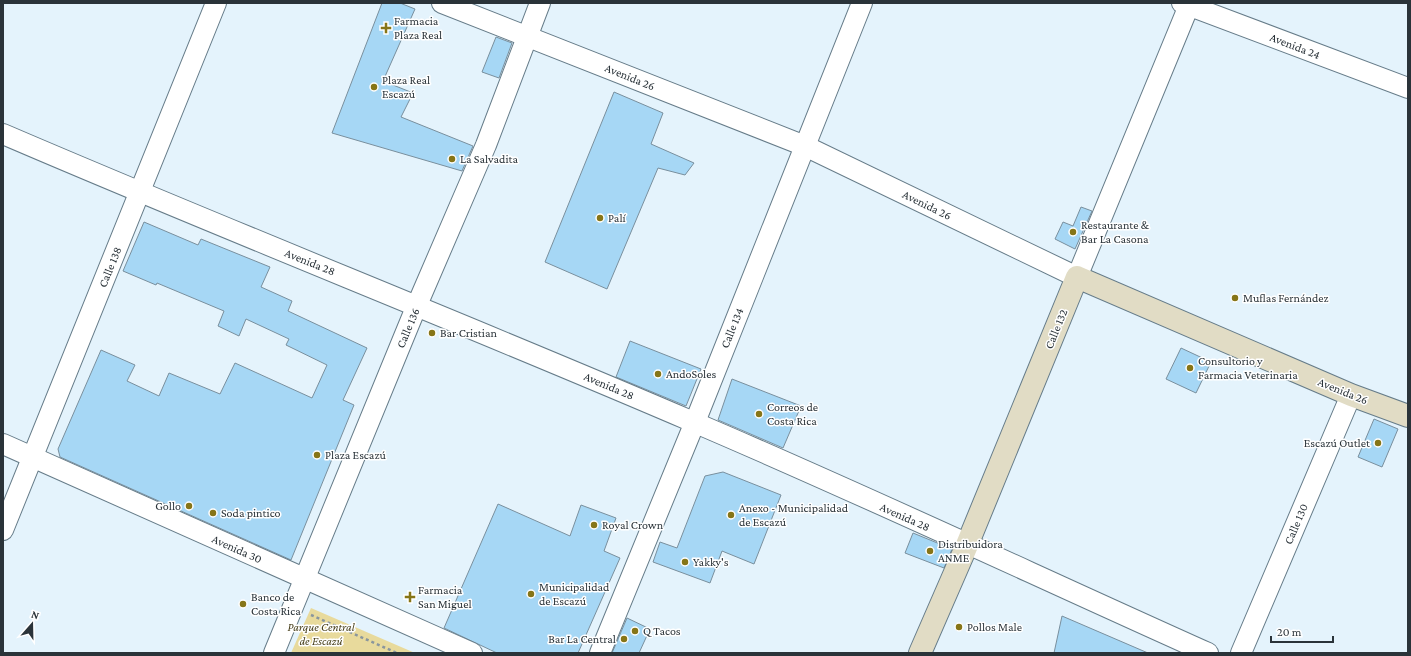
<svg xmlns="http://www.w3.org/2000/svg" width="1411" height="656" font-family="'Crimson Pro',serif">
  <rect width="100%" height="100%" fill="#e4f3fc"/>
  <path fill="#e8da9c" d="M311,608L415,653H291Z"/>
  <g fill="#a6d7f5" stroke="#798f9d">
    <path d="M382,3H400L415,9L383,81L413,93L401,117L473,146L462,171L332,133Z"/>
    <path d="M496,37L512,43L499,78L482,72Z"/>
    <path d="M614,92L663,113L651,144L694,163L685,175L658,168L607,289L545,262Z"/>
    <path d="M1081,207L1092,211L1075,249L1055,239L1063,222L1073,226Z"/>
    <path d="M144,222L198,245L201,239L270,267L261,287L292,301L288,311L367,348L343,400L354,405L291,560L60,457L58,449L101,350L135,365L127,381L159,396L169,373L220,394L235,363L312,398L327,365L286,345L289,339L246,319L239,336L218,326L224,311L157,283L156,285L123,271Z"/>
    <path d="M630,341L701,369L686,406L616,377Z"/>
    <path d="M1181,348L1211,362L1196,393L1166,379Z"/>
    <path d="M732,379L801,406L783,448L718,420Z"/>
    <path d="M1374,419L1398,429L1382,467L1358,457Z"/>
    <path d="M723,472L781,495L754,564L722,551L710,583L653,562L660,542L677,548L705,476Z"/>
    <path d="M498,504L570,536L581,505L616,518L604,551L620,558L578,653H497L444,628Z"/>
    <path d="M913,533L952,549L944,568L905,553Z"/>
    <path d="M1062,616L1148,653H1054Z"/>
    <path d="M627,618L650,629L639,653H612Z"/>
  </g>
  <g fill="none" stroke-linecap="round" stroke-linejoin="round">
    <g stroke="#667c89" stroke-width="22">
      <g id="street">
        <path d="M442,3L805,146L1077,277L1190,3"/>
        <path d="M1182,3L1408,88"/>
        <path d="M3,134C231,232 463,323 691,421C865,495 1036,576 1208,653"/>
        <path d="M3,444L472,653"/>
        <path d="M3,530L216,3"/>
        <path d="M274,653L417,305L486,145L540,3"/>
        <path d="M600,653L695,422L862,3"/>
        <path d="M1241,653L1351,395"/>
      </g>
    </g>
    <g stroke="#667c89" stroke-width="24">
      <path id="secondary" d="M920,653L967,545L1077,277L1351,395L1408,416"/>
    </g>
    <path stroke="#8a969d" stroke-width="2.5" stroke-dasharray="3 3" stroke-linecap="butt" d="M311,615L397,653"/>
    <use href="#street" stroke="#fff" stroke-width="20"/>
    <use href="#secondary" stroke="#e1dcc5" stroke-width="22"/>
  </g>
  <g fill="#867517" stroke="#fff" stroke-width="1.5">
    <path d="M384 22h4v4h4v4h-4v4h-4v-4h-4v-4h4z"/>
    <circle cx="374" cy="87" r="4"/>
    <circle cx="452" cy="159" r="4"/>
    <circle cx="600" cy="218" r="4"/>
    <circle cx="1073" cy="232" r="4"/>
    <circle cx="1235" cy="298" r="4"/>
    <circle cx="432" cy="333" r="4"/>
    <circle cx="1190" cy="368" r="4"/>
    <circle cx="658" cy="374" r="4"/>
    <circle cx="759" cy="414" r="4"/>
    <circle cx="1378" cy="443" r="4"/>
    <circle cx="317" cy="455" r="4"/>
    <circle cx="189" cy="506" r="4"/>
    <circle cx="213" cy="513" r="4"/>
    <circle cx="731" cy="515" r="4"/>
    <circle cx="594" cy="525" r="4"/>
    <circle cx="930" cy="551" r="4"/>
    <circle cx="685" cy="562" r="4"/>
    <circle cx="531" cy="594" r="4"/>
    <path d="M408 591h4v4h4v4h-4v4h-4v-4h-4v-4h4z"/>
    <circle cx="243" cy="604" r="4"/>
    <circle cx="959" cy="627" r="4"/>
    <circle cx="635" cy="631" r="4"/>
    <circle cx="624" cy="639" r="4"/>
  </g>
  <g text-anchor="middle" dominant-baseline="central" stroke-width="3" stroke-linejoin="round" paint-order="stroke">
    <g font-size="12" fill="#2a3339" stroke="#fff" text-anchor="start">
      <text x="394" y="21">Farmacia<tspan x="394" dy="14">Plaza Real</tspan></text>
      <text x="382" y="80">Plaza Real<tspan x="382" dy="14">Escazú</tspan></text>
      <text x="460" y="159">La Salvadita</text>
      <text x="608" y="218">Palí</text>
      <text x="1081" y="225">Restaurante &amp;<tspan x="1081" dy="14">Bar La Casona</tspan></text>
      <text x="1243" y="298">Muflas Fernández</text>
      <text x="440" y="333">Bar Cristian</text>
      <text x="1198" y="361">Consultorio y<tspan x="1198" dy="14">Farmacia Veterinaria</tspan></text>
      <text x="666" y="374">AndoSoles</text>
      <text x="767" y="407">Correos de<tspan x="767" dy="14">Costa Rica</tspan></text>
      <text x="1370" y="443" text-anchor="end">Escazú Outlet</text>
      <text x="325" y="455">Plaza Escazú</text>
      <text x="181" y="506" text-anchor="end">Gollo</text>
      <text x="739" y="508">Anexo - Municipalidad<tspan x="739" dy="14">de Escazú</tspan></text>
      <text x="221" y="513">Soda pintico</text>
      <text x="602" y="525">Royal Crown</text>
      <text x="938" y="544">Distribuidora<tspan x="938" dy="14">ANME</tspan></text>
      <text x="693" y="562">Yakky's</text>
      <text x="539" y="587">Municipalidad<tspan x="539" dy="14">de Escazú</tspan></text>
      <text x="418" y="590">Farmacia<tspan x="418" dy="14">San Miguel</tspan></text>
      <text x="251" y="597">Banco de<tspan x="251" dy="14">Costa Rica</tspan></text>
      <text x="967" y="627">Pollos Male</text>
      <text x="643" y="631">Q Tacos</text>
      <text x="616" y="639" text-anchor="end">Bar La Central</text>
    </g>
    <g font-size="12" fill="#2a3339" stroke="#fff">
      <text transform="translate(1295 46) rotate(21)">Avenida 24</text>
      <text transform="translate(630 77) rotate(22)">Avenida 26</text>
      <text transform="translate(927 205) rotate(26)">Avenida 26</text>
      <text transform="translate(310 262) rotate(22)">Avenida 28</text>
      <text transform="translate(110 267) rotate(-68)">Calle 138</text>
      <text transform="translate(408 328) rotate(-67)">Calle 136</text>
      <text transform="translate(732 328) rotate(-68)">Calle 134</text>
      <text transform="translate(1056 329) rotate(-68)">Calle 132</text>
      <text transform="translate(609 386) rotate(23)">Avenida 28</text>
      <text transform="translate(1343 391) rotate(22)">Avenida 26</text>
      <text transform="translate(905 517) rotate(24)">Avenida 28</text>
      <text transform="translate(1296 524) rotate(-67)">Calle 130</text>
      <text transform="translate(237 549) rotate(24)">Avenida 30</text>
    </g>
    <g font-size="12" font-style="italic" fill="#473f1a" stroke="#fff">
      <text x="321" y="627">Parque Central<tspan x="321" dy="14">de Escazú</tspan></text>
    </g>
  </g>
  <rect width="1411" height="656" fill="none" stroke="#2a3339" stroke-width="8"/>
  <g transform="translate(32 624) rotate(20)" stroke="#ffffff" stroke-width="3" paint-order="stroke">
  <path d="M0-3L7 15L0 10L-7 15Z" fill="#2a3339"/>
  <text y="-6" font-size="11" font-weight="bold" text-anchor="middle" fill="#2a3339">N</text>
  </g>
  <path d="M1271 636v6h62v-6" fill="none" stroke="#2a3339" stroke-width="2"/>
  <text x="1277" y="636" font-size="12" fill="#2a3339" stroke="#ffffff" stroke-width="3" paint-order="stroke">20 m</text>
</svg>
